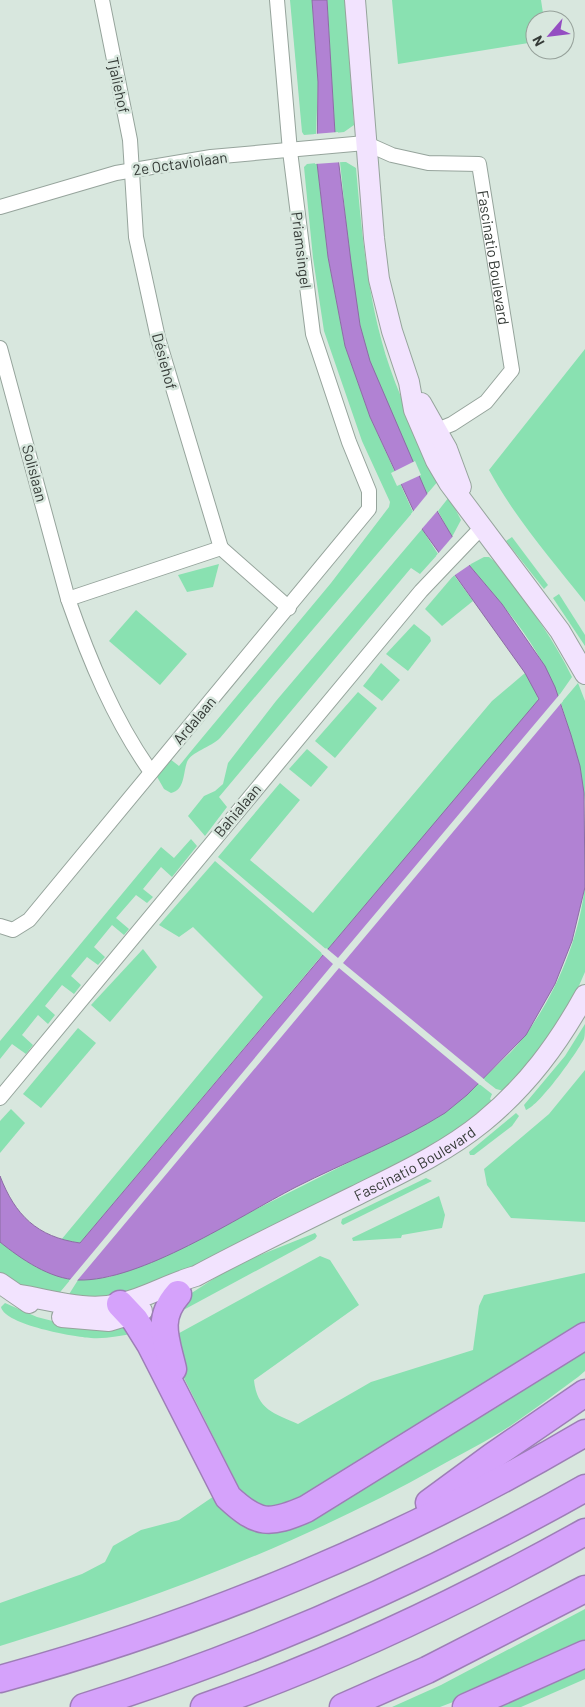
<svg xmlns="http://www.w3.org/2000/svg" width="585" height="1707" font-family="Barlow,sans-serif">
  <rect width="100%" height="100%" fill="#d8e7de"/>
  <g fill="#89e1b1">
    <path d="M290,0H312L318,82L316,134L304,135L302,132Z"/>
    <path d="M327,0H345L354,125L344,132L335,133Z"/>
    <path d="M392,0H541L544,20H535V42L398,64Z"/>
    <path d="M340,162H346L356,168C362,235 368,304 390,368C403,406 422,443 439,480L427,494C402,440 372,383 360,325C349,271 346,216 340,162Z"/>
    <path d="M317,163L328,257L345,346L370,417L413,512L220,738C211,747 191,752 187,762C183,773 185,790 171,793L164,789L156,775L170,759L179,766L192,750L331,583L389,507L390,502L362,441L324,331L313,258L304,167L307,164Z"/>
    <path d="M585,349V602C551,559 515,518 489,470Z"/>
    <path d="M449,497L461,520L452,537L438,511Z"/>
    <path d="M422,529L438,554L420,574L411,568L219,797L227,807L205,836L188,816L204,796L215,791L223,784L228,763L276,701Z"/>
    <path d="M512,537L548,585L544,589L506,541Z"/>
    <path d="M484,557H489L494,561C524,599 551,634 572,677L558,697C540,646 503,605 469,565Z"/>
    <path d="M219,564L213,587L187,592L178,575Z"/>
    <path d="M454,575L473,601L442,626L425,609Z"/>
    <path d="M559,594L585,635V646L553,598Z"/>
    <path d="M136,610L187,654L160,685L109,641Z"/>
    <path d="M414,624L430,637L431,641L408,671L386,654Z"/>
    <path d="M381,663L400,680L382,701L363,686Z"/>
    <path d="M525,673C531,682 541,693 537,704L327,950L218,857L280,783L300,800L250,860L313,913L492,701Z"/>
    <path d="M578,683L585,701V802L580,766L561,703Z"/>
    <path d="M358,692L377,708L335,758L315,741Z"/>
    <path d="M307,749L328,767L311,787L289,769Z"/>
    <path d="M191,839L197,846L172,877L161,867L143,889L153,897L147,903L136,895L116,918L129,929L124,935L112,925L94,947L105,957L98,965L87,957L71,976L81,985L74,994L62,985L45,1006L55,1015L48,1024L38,1015L22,1035L33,1045L26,1054L12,1044L0,1059V1041L161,847L174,858Z"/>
    <path d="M215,861L323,954L80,1243L61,1240L263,997L193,927L179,937L159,925Z"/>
    <path d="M585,884V972L574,997L543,1046L504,1091L496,1089L483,1079C498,1064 514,1051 526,1034C557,992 580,936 585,884Z"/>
    <path d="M143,949L157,967L110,1022L91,1005Z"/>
    <path d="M585,1024C585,1029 585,1035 584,1039C576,1054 540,1105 526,1110L524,1105L565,1056Z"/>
    <path d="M78,1028L96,1043L41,1108L23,1094Z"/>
    <path d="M585,1070V1222L511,1218L487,1185L484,1169L549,1114Z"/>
    <path d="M478,1083L492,1094L490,1099L494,1103L480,1115L415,1157L152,1289L126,1298L66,1299L78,1280L110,1277L163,1256L437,1118L456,1104Z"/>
    <path d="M11,1109L25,1123L0,1153V1121Z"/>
    <path d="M516,1113L519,1116L512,1126L474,1155H470L469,1152Z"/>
    <path d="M426,1178L432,1181L343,1225L341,1223L342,1219Z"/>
    <path d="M439,1196L445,1215L442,1228L402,1235L401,1238L353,1241L352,1238Z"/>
    <path d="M315,1233L317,1236L315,1239L176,1314L187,1296L235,1265Z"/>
    <path d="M0,1242L36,1267L71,1279L56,1297L19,1285L0,1272Z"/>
    <path d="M320,1256L330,1260L359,1305L254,1380C257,1410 274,1413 298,1424L371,1382L473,1350L479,1306L484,1295L585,1273V1325L287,1507H266L255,1503L239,1488L183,1376L172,1337Z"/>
    <path d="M5,1303L37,1317L68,1325L127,1324L135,1333C120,1336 106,1339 91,1338C75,1337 5,1325 1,1307Z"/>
    <path d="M585,1345V1371L578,1377C556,1393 535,1409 513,1424C490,1440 463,1453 438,1467C299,1545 152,1600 0,1646V1603L82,1574L105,1562L113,1546L141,1530L179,1520L217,1494L247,1527Z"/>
    <path d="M585,1609V1643L500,1684L440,1707H392L441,1685Z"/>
    <path d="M585,1667V1679L521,1707H490Z"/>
  </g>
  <path fill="#b182d3" stroke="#8c6da4" d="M312,0H327L335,133L351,262L360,325L370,361L427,494L469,565L502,604L545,666L555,687L571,735L580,766L584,793L585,887L572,941L555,984L526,1035L467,1095L445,1113C399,1142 345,1162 296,1187C238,1217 140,1282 78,1280C50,1279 21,1259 0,1242V1176C15,1215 37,1237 80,1243L539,699L525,673L422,529L370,417L345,346L328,257L317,163L318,82Z"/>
  <g fill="#d8e7de">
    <path d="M338,132L343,162L315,164L314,134Z"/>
    <path d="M415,461L421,475L397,486L391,473Z"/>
    <path d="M429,492L439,509L420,531L411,514Z"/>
    <path d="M454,535L471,564L452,577L436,556Z"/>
    <path d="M560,694L563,701L343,963L485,1080L480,1085L339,968L76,1282L69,1281L333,964L321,953L326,948L338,958Z"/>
  </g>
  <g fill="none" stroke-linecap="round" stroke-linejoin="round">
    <g stroke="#96a49c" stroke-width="16">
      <g id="street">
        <path d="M102,0L130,140L136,237L158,338L221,548"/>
        <path id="s1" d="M0,207L116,173L211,157L365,143L392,155L428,163L479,164L512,370L486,402L452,424L430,433"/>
        <path d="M0,348L68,599C89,659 114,720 151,772"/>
        <path d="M68,599L221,548L289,608"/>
        <path d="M0,926L13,930L29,920L369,509V491L349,442L313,334L290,151L277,0"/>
        <path d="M0,1098L421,591L481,528"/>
      </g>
    </g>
    <g stroke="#96a49c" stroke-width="22">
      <g id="secondary">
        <path d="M355,0L374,238L379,279L392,331L409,382L414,410L436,461L449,483L560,631L585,674"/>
        <path d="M421,403L447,449L461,487"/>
        <path d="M0,1283L29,1303"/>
        <path id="s2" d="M19,1295C52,1300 86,1312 119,1304C146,1298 170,1283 196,1276C248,1248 302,1222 355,1196C399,1174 445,1153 483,1122C527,1086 558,1044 585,995"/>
        <path d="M62,1317L109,1321L142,1311"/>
      </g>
    </g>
    <g stroke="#9d7eb6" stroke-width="29">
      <g id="highway">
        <path d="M120,1304L135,1320L150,1344L228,1497C258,1525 269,1525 306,1509L585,1336"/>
        <path d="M173,1369C166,1339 156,1319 178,1294"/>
        <path d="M429,1503L493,1456L585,1393"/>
        <path d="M0,1679C202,1624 404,1540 585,1433"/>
        <path d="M84,1707C260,1652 424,1579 585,1488"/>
        <path d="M204,1707C336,1661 463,1600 585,1532"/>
        <path d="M343,1707L427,1670L585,1589"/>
        <path d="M466,1707L585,1654"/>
      </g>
    </g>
    <use href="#street" stroke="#fff" stroke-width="14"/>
    <use href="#secondary" stroke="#f2e3fe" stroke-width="20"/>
    <use href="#highway" stroke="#d5a2fb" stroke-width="26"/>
  </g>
  <g text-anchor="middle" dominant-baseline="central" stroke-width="5" stroke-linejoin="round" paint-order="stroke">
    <g font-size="15" fill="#353b37" stroke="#d8e7de">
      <text transform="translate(119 85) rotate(78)">Tjaliehof</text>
      <text transform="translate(180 163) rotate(-8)">2e Octaviolaan</text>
      <text transform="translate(302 250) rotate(83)">Priamsingel</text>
      <text stroke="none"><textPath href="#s1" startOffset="584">Fascinatio Boulevard</textPath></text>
      <text transform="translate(165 361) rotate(75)">Désiehof</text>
      <text transform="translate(35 473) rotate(75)">Solislaan</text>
      <text transform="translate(194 720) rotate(-50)">Ardalaan</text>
      <text transform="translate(237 810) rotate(-50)">Bahialaan</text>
      <text stroke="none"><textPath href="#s2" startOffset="429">Fascinatio Boulevard</textPath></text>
    </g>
  </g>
  <g transform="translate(550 35) rotate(242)"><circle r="24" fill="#d8e7de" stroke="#97a29b"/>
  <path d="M0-4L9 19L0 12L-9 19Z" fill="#944ec2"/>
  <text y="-8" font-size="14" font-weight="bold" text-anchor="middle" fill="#353b37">N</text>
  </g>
</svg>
